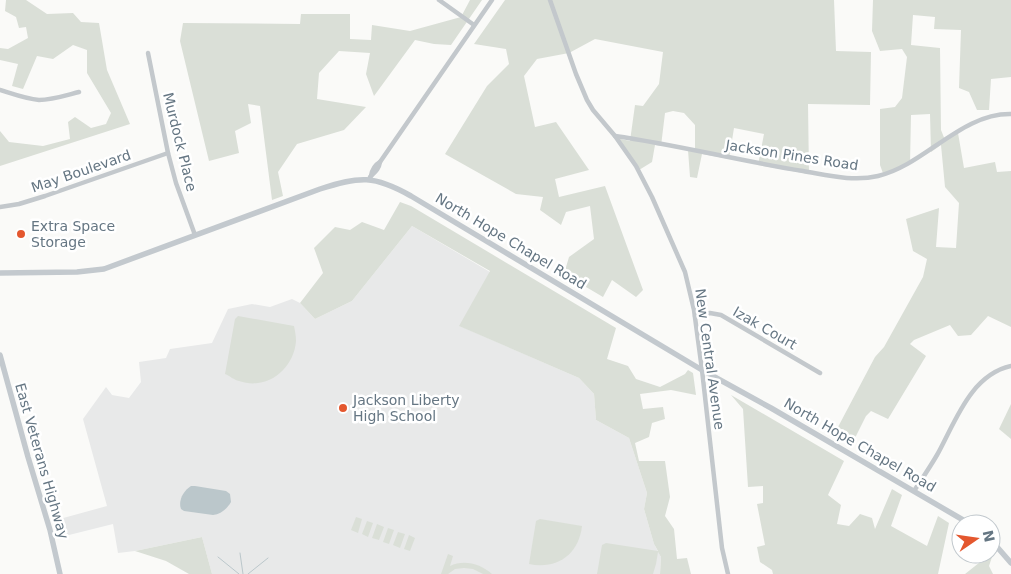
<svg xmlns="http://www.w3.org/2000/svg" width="1011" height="574" font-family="'DejaVu Sans',sans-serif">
  <rect width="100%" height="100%" fill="#fafaf8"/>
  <path fill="#e8e9e9" d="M412,226L490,272L460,326L579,378L594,394L596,420L629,438L647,493L644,509L654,544L661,557L660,574H212L202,537L135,551L118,553L113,524L61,537L56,520L107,506L83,419L106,387L112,395L129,398L141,382L139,362L166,358L170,349L212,343L228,309L252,304L270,307L292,299L300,303L315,319L352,301Z"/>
  <g fill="#dadfd7">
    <path d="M6,0H26L47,14L73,13L81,22L99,23L107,70L130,124L0,166V131L9,142L43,146L70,139L68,122L75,117L91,128L106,124L111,113L87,73V50L73,45L53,59L37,56L23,89L12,86L18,64L0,60V48L8,49L28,38L26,27L19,28L16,17L5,11Z"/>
    <path d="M470,0H482L451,45L434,44L415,40L374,96L366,74L370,53L339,51L319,73L317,99L366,107L344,130L297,144L278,172L283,196L272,200L260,106L248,104L251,123L235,131L239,153L209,161L180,41L183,23L300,24L301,14H350V39L371,40L372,25L410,31L461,17Z"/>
    <path d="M505,0H834L836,51L871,52L870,105L808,104L809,174L758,165L764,134L734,128L729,159L702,154L697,178L690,177L688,150L695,151V125L684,113L673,111L665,113L661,146L655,145L652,162L639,170L616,138L630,141L635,105L643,106L659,84L663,52L595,39L569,53L537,59L524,76L535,127L556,122L589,170L555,179L559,197L605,186L643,290L636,297L612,280L603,297L564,274L569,257L594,239L590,206L566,212L561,225L540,210L543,197L516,194L445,154L487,86L509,64L506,49L474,44Z"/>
    <path d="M873,0H1011V77L991,79L989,110H977L969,92L959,88L961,30L934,29L935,17L913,15L911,45L940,48L941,130L945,140L958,133L964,168L995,162L997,172L1011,171V327L988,316L971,335L958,336L950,325L914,340L910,344L926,356L888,419L871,411L866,416L852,444L838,427L875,357L884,347L923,277L927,259L913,251L906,219L939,208L936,247L956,248L959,203L945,187L941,145L931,152L930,114L911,115L910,164L884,176L880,165V109L895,107L902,98L907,57L902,49L880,51L872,31Z"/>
    <path d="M400,202L411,206L616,328L607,359L628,366L636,379L660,387L685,374L688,370L693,373L696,395L671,390L640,394L643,409L663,407L665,419L652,423L649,437L635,443L639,461H665L670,497L665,516L674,529L677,559L687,558L691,574H660L661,557L658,552L656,564L653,574H597L602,545L606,543L658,551L654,544L644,509L647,493L629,438L596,420L594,394L579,378L459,326L490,271L412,226L352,301L315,319L300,303L323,273L314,248L335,227L350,230L362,222L384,230Z"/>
    <path d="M238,316L294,326C295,331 296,336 296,341C294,369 267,391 239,381C234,380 230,376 225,374L235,319Z"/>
    <path d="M731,395L844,461L828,495L841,505L837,524L849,526L860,514L872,518L875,529L892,489L902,495L891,526L927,546L938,516L949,523L938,574H773L772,570L760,562L757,547L765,545L757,504L763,503V486L748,487L743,409Z"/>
    <path d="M1011,404V439L999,429Z"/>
    <path d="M356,517L362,519L358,533L351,530Z"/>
    <path d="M540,519L582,526C579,554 557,570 529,564L536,521Z"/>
    <path d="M367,521L373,523L368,537L362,534Z"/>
    <path d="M377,524L384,527L379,540L372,538Z"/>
    <path d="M388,528L394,530L389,544L383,542Z"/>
    <path d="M398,532L405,534L400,548L393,545Z"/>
    <path d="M409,535L415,538L410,551L404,549Z"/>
    <path d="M202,537L212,574H189L166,561L135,551Z"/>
    <path d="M994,551L989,566L993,574H965Z"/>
    <path d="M448,554L453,556L450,566C464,559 481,564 492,574H483L473,569L464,568L455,569L448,574H441Z"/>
  </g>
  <path fill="#bbc7cb" d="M191,486H195L226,491L230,494L231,502C227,509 221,514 213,515L184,511L181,509C178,501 183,491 191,486Z"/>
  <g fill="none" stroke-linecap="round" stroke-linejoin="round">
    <g stroke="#bbc7cb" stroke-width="1">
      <path d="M240,553L243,574"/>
      <path d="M218,557L239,574"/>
      <path d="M248,574L268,558"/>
    </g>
    <g stroke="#c3c8cc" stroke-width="4.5">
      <path d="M439,0L474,25"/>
      <path d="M550,0L576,74L587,100L593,110L615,136L636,166L652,197L685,272L694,310L702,370L722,548L728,574"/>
      <path d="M148,53L168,153L176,183L195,235"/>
      <path d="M0,90C13,94 26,99 39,100C52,100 67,95 79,92"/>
      <path d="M615,136C678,145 740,161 803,171C827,175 853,182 878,176C925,165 961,113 1011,114"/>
      <path d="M371,176C372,170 375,165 380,162L492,0"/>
      <path d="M370,177C375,172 379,169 380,162"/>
      <path d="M0,207L19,204L45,196L168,153"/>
      <path d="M695,316L710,313L721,315L820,373"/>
      <path d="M914,491C922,479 930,467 937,455C955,423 970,375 1011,366"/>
    </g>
    <g stroke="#c3c9ce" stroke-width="5.5">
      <path d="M0,273L77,272L104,269L320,189C360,176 374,175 411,196L702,370L771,408L970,524"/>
      <path d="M0,355L28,457L50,530L60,574"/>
      <path d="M991,540L1011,563"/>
    </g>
  </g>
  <g fill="#e4572e" stroke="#fff" stroke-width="2">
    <circle cx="21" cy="234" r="5"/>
    <circle cx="343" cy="408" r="5"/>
  </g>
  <g text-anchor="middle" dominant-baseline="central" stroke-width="5" stroke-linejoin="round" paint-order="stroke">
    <g font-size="14" fill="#657683" stroke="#fff">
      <text transform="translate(180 142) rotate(76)">Murdock Place</text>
      <text transform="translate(792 155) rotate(9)">Jackson Pines Road</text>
      <text transform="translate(81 171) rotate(-19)">May Boulevard</text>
      <text transform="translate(511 241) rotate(31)">North Hope Chapel Road</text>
      <text transform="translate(765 328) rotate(30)">Izak Court</text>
      <text transform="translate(710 359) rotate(82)">New Central Avenue</text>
      <text transform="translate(860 445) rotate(30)">North Hope Chapel Road</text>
      <text transform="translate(42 461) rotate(74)">East Veterans Highway</text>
    </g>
    <g font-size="14" fill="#657683" stroke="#fff" text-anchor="start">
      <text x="31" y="226">Extra Space<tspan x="31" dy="16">Storage</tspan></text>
      <text x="353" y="400">Jackson Liberty<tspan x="353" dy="16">High School</tspan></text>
    </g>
  </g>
  <g transform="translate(976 539) rotate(77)"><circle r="24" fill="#ffffff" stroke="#c1c8cd"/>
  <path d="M0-4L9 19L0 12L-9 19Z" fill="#e4572e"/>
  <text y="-8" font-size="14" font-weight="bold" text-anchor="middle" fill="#657683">N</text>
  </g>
</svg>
